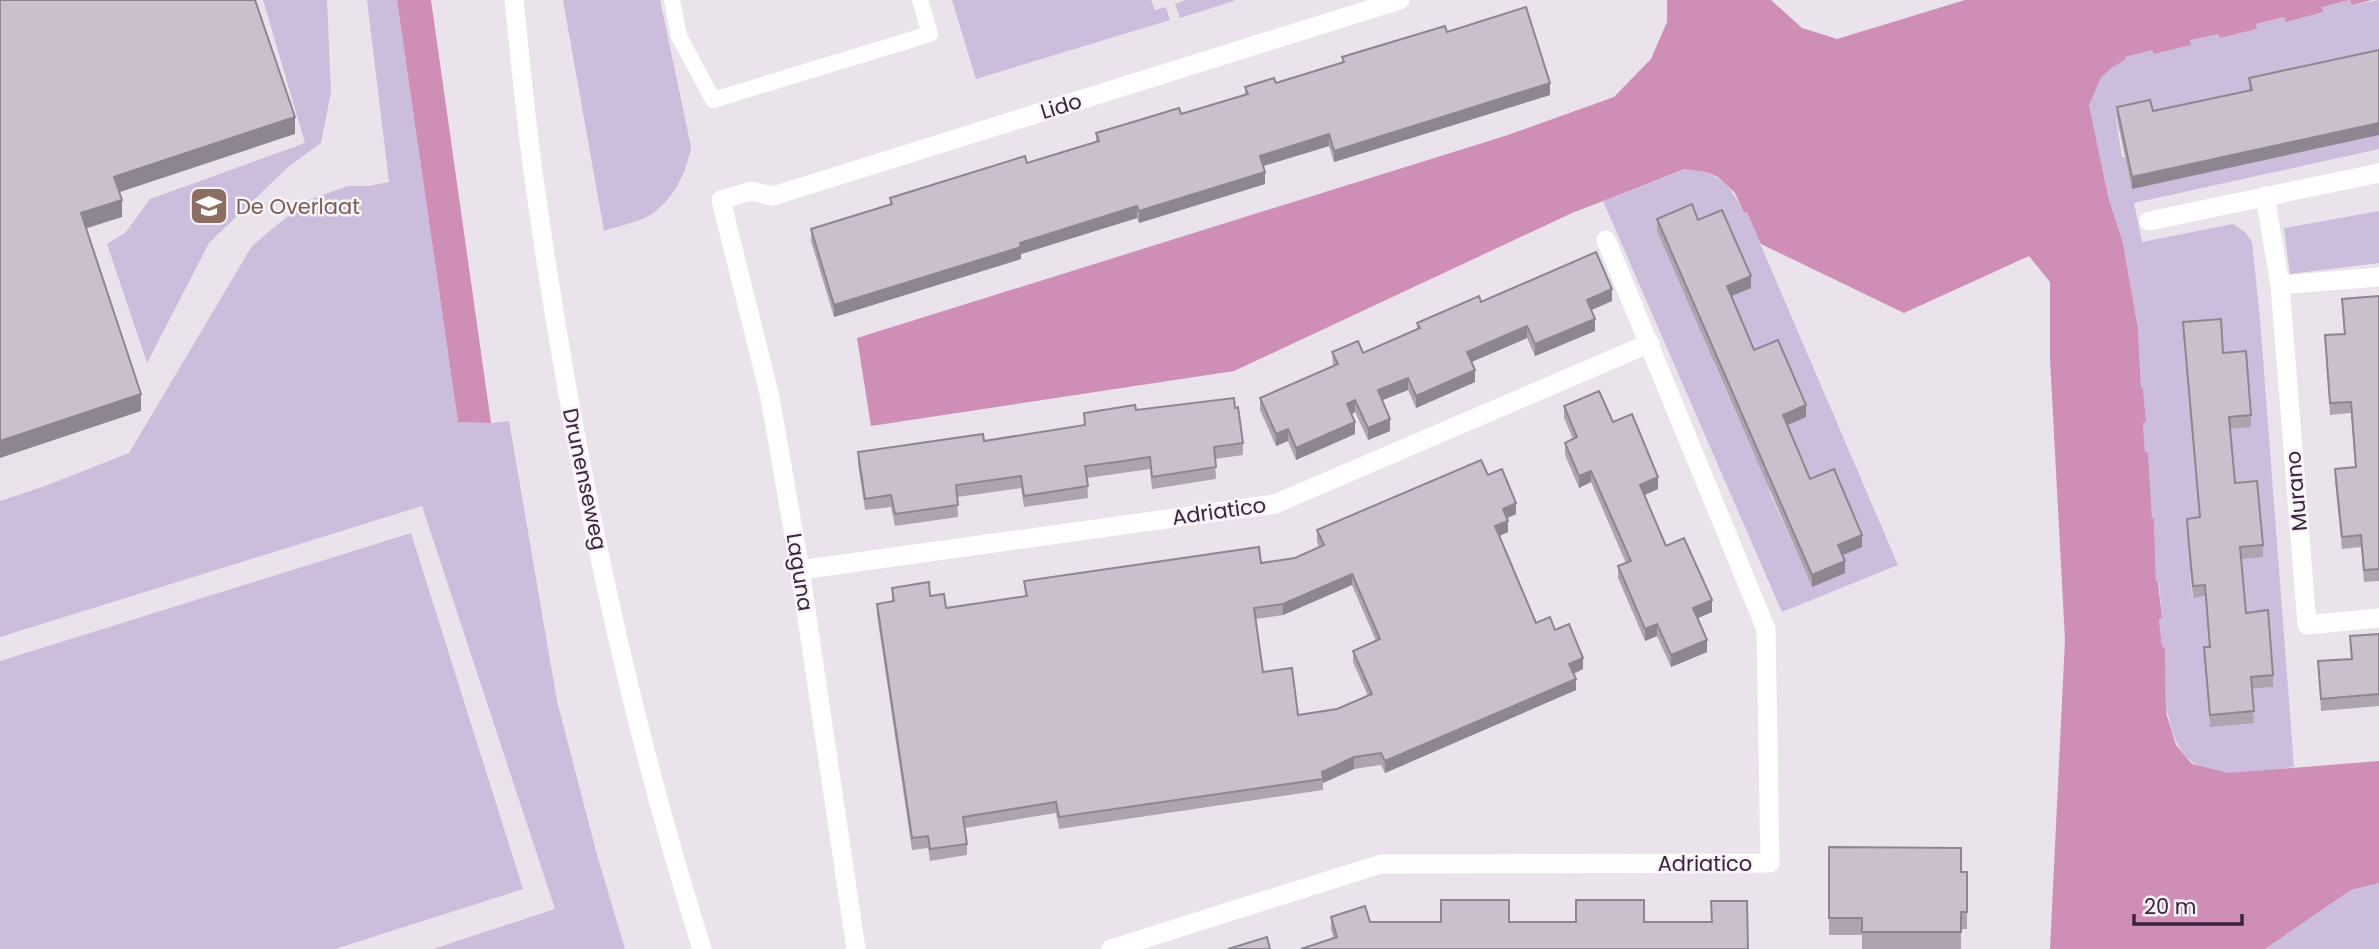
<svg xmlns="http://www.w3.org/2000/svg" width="2379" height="949" font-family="Poppins,sans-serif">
  <rect width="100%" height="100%" fill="#eae3ec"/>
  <g fill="#ccbddc" fill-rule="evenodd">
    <path d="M263,0H327L331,92L321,143L288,167L209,243L147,363L107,244L126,232L150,199L305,143Z"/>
    <path d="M367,0H397L458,422L491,423L509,421L557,701L597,855L625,949H433L555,909L422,506L0,637V501L45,486L129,453L252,246L306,201L348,186H369L389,182Z"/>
    <path d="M563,0H660L691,147C686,173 675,197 652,214C640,222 618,226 604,231Z"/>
    <path d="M952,0H1151L1155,10L1166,7L1170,20L976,79Z"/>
    <path d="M1186,0H1234V1L1180,18L1175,4Z"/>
    <path d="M2351,0L2352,5L2379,0V74L2250,89L2252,102L2116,118L2122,157H2125L2132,189L2379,115V149L2134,203L2142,242L2233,224L2245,232L2252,242L2260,319L2294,767C2235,773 2182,791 2168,714L2166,713L2165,648H2162L2159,618L2162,617L2159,583H2156L2154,519H2152L2148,453H2145L2143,423L2146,422L2143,389L2141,388L2138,329L2123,243L2109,200L2089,105L2101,78L2111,67L2125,60L2124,57L2152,49L2154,54L2190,45V40L2219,33L2220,38L2257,29L2256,24L2285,17L2286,21L2322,12L2321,7ZM2183,334L2223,365L2246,624L2268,623L2273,687L2251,689L2210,726L2204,660L2210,658L2205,596L2192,597L2190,573L2200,529Z"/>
    <path d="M1686,169C1718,171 1730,184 1744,213L1747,212L1761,239L1759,241L1898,565L1782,612L1603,201ZM1723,222L1750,288L1727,298ZM1747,346L1754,362L1756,458L1713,361ZM1803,476L1810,491L1812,587L1769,491Z"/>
    <path d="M2379,211V263L2290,274L2284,228Z"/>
    <path d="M411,533L523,889L335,949H0V661Z"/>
    <path d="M2379,883V949H2265L2351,890Z"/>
  </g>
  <g fill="#ce8eb6">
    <path d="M397,0H431L491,423L458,422Z"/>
    <path d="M1667,0H1771L1802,28L1837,39L1965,0H2372L2352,5L2350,0L2322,7L2323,12L2286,22L2284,17L2256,24L2257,29L2220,38L2218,34L2190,40L2191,45L2154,54L2152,50L2125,57V60L2111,68L2101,78L2089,105L2109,200L2123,243L2138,329L2141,388H2143L2146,422L2143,423L2145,452H2148L2152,518L2154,519L2156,582H2158L2162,618L2159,619L2162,647L2165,648L2166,713L2176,745L2192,764L2228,773L2379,761V883L2351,890L2265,949H2050L2065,640L2050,359V282L2029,256L1904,313L1761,244L1747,212L1744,213L1735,193L1718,177L1706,172L1685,169L1572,213L1234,371L871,426L857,338L1508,135L1614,97L1651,59L1667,22Z"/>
  </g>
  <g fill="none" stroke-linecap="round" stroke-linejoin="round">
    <path stroke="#fff" stroke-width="16" d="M672,0L679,36L713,100L930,34L920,0"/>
    <g stroke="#fff" stroke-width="19">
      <path d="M2265,196L2280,285L2307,625L2379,618"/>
      <path d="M2149,221L2379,173"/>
      <path d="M2280,285L2379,277"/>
      <path d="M800,570L1275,504L1650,343"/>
      <path d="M856,949L800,570L770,397L721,200L751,191L773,196L1400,0"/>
      <path d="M1111,949L1381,864L1770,863L1766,629L1606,240"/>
    </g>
    <path stroke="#fff" stroke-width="19" d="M514,0C521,67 527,134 537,200C573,453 625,705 702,949"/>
  </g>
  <g fill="#ada4b0" fill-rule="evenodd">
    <path d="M1447,32L1550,95L1334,162L1329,146L1263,166L1265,184L1139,223L1137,218L1021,254V259L834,317L811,241V229L890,205V198L1027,163L1096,142V133L1181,114L1245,94V87L1276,83L1342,63V57Z"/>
    <path d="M2379,50L2132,189L2117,119V107L2153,111L2249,90V78Z"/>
    <path d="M1657,219L1698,220L1751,288L1731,296L1754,350L1806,417L1787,425L1810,479L1862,547L1843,555L1845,573L1812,587L1657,231Z"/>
    <path d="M2379,296V581L2364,582L2361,547L2342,549L2335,481V469L2355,468L2351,413L2330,415L2325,335L2344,334L2342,299Z"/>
    <path d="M1612,301L1591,310L1595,331L1535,356L1527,338L1497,351L1471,362L1475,382L1416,408L1408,390L1382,400L1390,431L1368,440L1355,412L1352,414L1355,434L1296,460L1288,441L1276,446L1260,410V398L1333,366L1332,352L1363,353L1417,330V323L1481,302Z"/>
    <path d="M2183,322L2251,415V427L2230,429L2235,483L2263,545V557L2241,559L2246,613L2273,675V687L2252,689L2254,723L2210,727L2204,659V647H2209L2205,596L2193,598L2188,545L2187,519L2199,518L2183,334Z"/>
    <path d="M1564,406L1613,422L1658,489L1644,495L1666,546L1712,612L1698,618L1707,652L1671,667L1657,636L1645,641L1618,578V566L1626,563L1591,482L1579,488L1565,455V443L1573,439L1564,418Z"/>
    <path d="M1235,408L1243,443V455L1215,459L1216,479L1152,489L1150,469L1087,478L1088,498L1024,507L1021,488L957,497L958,517L895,526L891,507L865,510L858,464V452L984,441L1084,426V413L1136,410Z"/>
    <path d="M1488,475L1516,514L1507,518L1508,532L1499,536L1536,623L1555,630L1583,669L1574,674L1576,690L1385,773L1381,765L1354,769L1323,783V790L1059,829L1056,813L965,828L967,844V855L930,861L928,848L912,850L877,615V604L892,602V588L930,596L946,608L1025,596L1024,581L1261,563L1295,558L1319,547L1317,542V530ZM1352,585L1376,641L1353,651V662L1368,696L1337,709L1298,715L1263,672L1256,619L1283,615Z"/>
    <path d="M2379,634V706L2321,711L2318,661L2351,659L2350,636Z"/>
    <path d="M1829,847L1961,872L1967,912V929H1961V949H1862V935H1829Z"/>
    <path d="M1331,917L1370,922H1644L1334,939L1331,929Z"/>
  </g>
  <g fill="#8d8690">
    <path d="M1550,83V95L1334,162V151Z"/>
    <path d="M295,117V134L114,194V177Z"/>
    <path d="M2379,123V135L2132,189V177Z"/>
    <path d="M1329,134V146L1260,167V156Z"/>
    <path d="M1265,172V184L1139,223V211Z"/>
    <path d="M122,200V217L81,230V213Z"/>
    <path d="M1137,206V218L1021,254V259L834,317V305L1020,243Z"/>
    <path d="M1751,276V288L1727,298V286Z"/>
    <path d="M1612,289V301L1587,312V300Z"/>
    <path d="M1595,319V331L1535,356V344Z"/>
    <path d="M1527,326V338L1467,364V352Z"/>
    <path d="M1475,370V382L1416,408V396Z"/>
    <path d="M1408,378V390L1378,402V390Z"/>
    <path d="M141,394V411L0,458V441Z"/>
    <path d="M1355,400V412L1347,416V404Z"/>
    <path d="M1806,405V417L1783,427V415Z"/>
    <path d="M1390,419V431L1368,440V428Z"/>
    <path d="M1355,422V434L1296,460V448Z"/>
    <path d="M1288,429V441L1276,446V434Z"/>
    <path d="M1591,471V482L1579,488V476Z"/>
    <path d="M1658,477V489L1640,497V485Z"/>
    <path d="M1516,503V514L1503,520V509Z"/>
    <path d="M1508,521V532L1495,538V526Z"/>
    <path d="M1862,535V547L1838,557V545Z"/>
    <path d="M1845,561V573L1812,587V575Z"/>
    <path d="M1352,574V585L1283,615V604Z"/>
    <path d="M1712,600V612L1693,620V608Z"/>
    <path d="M1657,624V636L1645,641V629Z"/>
    <path d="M1707,640V652L1671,667V655Z"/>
    <path d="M1583,658V669L1569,675V664Z"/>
    <path d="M1576,679V690L1385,773V761Z"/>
    <path d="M1354,757V769L1323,783L1322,772Z"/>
  </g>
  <g fill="#c9bfcd" stroke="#8d8690" stroke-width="2" fill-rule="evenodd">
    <path d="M0,0H255L295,117L114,177L122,200L81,213L141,394L0,441Z"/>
    <path d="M1526,7L1550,83L1334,151L1329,134L1260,156L1265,172L1139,211L1137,206L1020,243L1021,247L834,305L811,229L892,204L890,198L1025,156L1027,163L1099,141L1096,133L1143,119L1179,108L1181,114L1248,94L1245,87L1274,78L1276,83L1344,62L1342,57L1445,26L1447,32Z"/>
    <path d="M2379,50V123L2132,177L2117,107L2150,100L2153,111L2252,90L2249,78Z"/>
    <path d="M1692,204L1698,220L1722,210L1751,276L1727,286L1754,350L1778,340L1806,405L1783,415L1810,479L1834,469L1862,535L1838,545L1845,561L1812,575L1657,219Z"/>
    <path d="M1596,252L1612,289L1587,300L1595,319L1535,344L1527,326L1467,352L1475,370L1416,396L1408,378L1378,390L1390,419L1368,428L1355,400L1347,404L1355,422L1296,448L1288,429L1276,434L1260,398L1338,364L1332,352L1358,341L1363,353L1420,328L1417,323L1479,296L1481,302Z"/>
    <path d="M2379,296V569L2364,570L2361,535L2342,537L2335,469L2356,467L2351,402L2330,403L2325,335L2345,334L2342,299Z"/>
    <path d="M2221,319L2223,353L2246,351L2251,415L2229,417L2235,483L2257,481L2263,545L2240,547L2246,613L2268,610L2273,675L2251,677L2254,711L2210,715L2204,647H2210L2205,585L2193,586L2188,533L2187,519L2200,517L2183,322Z"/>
    <path d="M1599,391L1613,422L1632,414L1658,477L1640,485L1666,546L1684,538L1712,600L1693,608L1707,640L1671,655L1657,624L1645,629L1618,566L1631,561L1591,471L1579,476L1565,443L1577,437L1564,406Z"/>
    <path d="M1234,398L1235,408L1238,407L1243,443L1214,447L1216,467L1152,477L1150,457L1117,462L1085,466L1088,486L1024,496L1021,476L956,485L958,505L895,514L891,495L865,499L858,452L983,434L984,441L1085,425L1084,413L1135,405L1136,410Z"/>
    <path d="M1481,460L1488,475L1502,469L1516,503L1503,509L1508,521L1495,526L1536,623L1550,617L1555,630L1569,624L1583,658L1569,664L1576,679L1385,761L1381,753L1354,757L1322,772L1323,779L1059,817L1056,802L963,817L967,844L930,849L928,836L912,838L877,604L894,601L892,588L929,582L930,596L944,594L946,608L1027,596L1024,581L1142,564L1259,547L1261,563L1295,558L1324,545L1317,530ZM1352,574L1380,639L1353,651L1372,694L1337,709L1298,715L1292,668L1263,672L1254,608L1283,604Z"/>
    <path d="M2379,634V694L2321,699L2318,661L2352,659L2350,636Z"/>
    <path d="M1829,847L1961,848V872H1967V912H1961V932H1862V918H1829Z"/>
    <path d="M1441,900H1509V922H1576V900H1644V922H1712L1711,901H1747L1748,949H1301L1337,937L1331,917L1365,906L1370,922H1441Z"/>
    <path d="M1267,937L1270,949H1228Z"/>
  </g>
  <defs>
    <g id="school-square" transform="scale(2.0125)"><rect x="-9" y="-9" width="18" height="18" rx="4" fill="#8d6e63" stroke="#f7f3f9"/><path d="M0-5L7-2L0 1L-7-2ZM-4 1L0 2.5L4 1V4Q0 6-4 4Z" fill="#fff"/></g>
  </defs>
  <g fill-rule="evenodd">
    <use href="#school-square" x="209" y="206"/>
  </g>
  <g text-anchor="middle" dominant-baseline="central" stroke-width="5" stroke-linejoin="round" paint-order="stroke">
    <g font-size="21" fill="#3b243c" stroke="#f7f3f9">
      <text transform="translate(1061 106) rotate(-17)">Lido</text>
      <text transform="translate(585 479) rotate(78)">Drunenseweg</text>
      <text transform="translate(2296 491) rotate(-95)">Murano</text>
      <text transform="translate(1219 511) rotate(-8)">Adriatico</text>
      <text transform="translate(800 572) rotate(81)">Laguna</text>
      <text x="1705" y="863">Adriatico</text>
    </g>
    <g font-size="21" fill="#785e54" stroke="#f7f3f9" text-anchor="start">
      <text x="236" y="206">De Overlaat</text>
    </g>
  </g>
  <path d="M2134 914v10h108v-10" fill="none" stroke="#3b243c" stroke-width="3.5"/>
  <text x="2144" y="914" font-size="21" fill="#3b243c" stroke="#f7f3f9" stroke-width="5" paint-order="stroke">20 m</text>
</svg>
